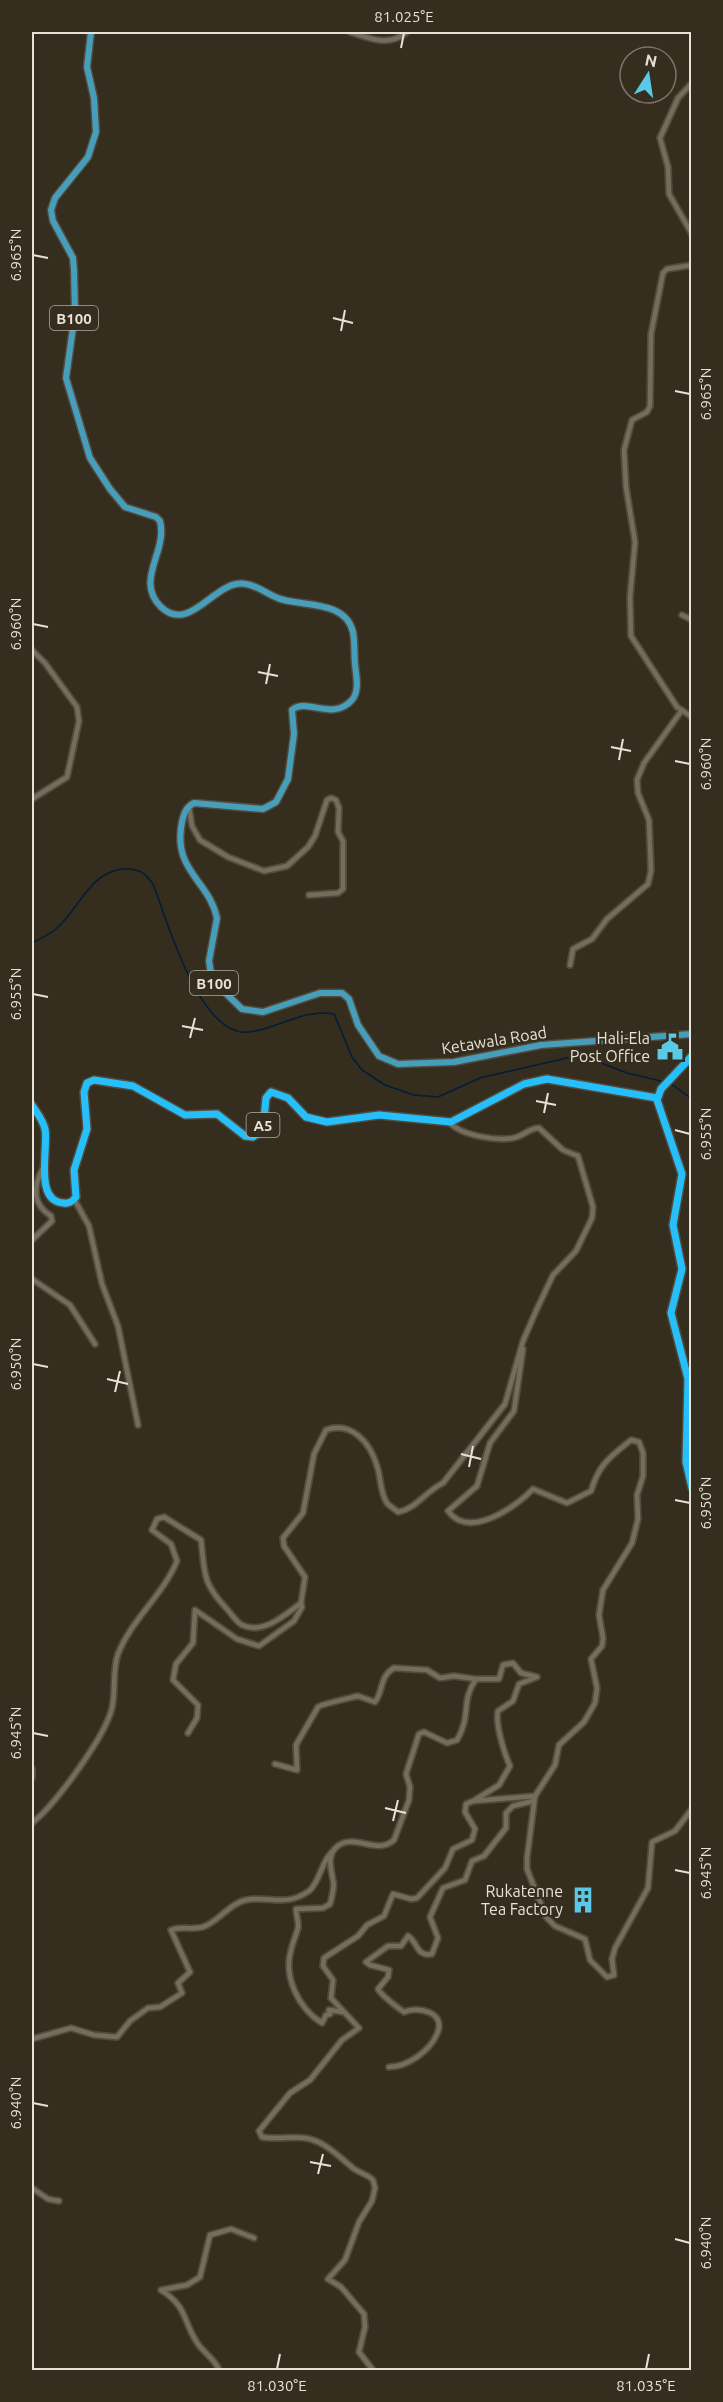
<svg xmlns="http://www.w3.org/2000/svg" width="723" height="2402" font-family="Ubuntu,sans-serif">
  <rect width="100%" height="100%" fill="#352d1e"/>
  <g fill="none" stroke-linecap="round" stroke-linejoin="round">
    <g stroke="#001d3a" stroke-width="1.5">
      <path d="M32,943C39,939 49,935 56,929C79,909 90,872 123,869C139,868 146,873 154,886C167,921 200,1038 249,1032C277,1029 305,1008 334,1014L352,1057L362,1070L385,1085L414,1095L438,1097L480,1078L567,1058H588L627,1073L665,1082"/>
      <path d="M670,1083L692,1099"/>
    </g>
    <g stroke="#514b3d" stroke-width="8">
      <g id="minor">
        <path d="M350,32C371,39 389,47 407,32"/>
        <path d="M692,83L678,98L660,138L668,167L669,194L692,234"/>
        <path d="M692,265L667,269L663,273L651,334L650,406L647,412L632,420L624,450L626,487L635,542L630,597L631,636L677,707L692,717"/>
        <path d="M682,615L692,620"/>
        <path d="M32,650L45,663L77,707L79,721L67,777L32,799"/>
        <path d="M189,807L192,826L200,840L228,857L264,871L287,866L308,847L315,836L327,800L331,798L336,800L339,808L338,832L343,841V889L338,893L309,895"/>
        <path d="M570,965L573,949L592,939L607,919L648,884L651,871L649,820L638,793L637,780L644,763L682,710"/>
        <path d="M74,1199L89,1226L102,1284L118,1326L138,1425"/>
        <path d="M32,1240L52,1221L51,1216C32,1204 33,1187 43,1168"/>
        <path d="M32,1279L70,1305L95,1344"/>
        <path d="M523,1349L514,1411L490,1443L477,1486L448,1511C469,1540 516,1507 533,1489L567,1503L591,1491C599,1464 610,1457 631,1440L639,1442L643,1453V1476L637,1495L638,1519L632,1543L603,1590L599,1615L603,1638L602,1646L591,1659L597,1688L595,1703L584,1722L559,1745L555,1765L535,1796L527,1858V1869L546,1917L555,1926L585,1939L590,1960L607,1977L614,1975L612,1959L615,1948L648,1888L652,1842L675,1831L692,1809"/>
        <path d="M188,1733L197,1718L198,1705L173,1680L176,1664L193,1643L195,1610L237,1639L259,1646L294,1621L302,1607L301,1603"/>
        <path d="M275,1764L297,1770L296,1745L318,1707C322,1704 350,1698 358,1696L375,1702C384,1690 379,1677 394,1668L427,1670L440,1678L454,1676L476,1679"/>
        <path d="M32,1769V1777"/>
        <path d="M32,1823C55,1805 105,1737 112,1708C116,1691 112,1670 118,1654C131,1620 163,1595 177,1561L171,1544L152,1530L157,1519L164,1517L201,1540C205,1574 202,1582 226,1608C231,1613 236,1622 242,1625C263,1635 285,1615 301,1603L305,1577L284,1546L283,1538L303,1513L314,1454L326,1430C351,1421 370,1442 377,1466C381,1477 380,1493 387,1503C389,1506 395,1509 398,1512C416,1509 426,1491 443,1483L505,1404L523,1341L536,1311L553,1275L576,1251L592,1218L593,1207L578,1156L563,1150L539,1128C530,1128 526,1134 517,1137C500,1142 461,1136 449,1122"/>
        <path d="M343,2012L329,2010L330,2014L326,2015L322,2023C299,2009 283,1977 291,1950C293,1942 296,1935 298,1928C299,1921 296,1916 296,1909L323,1908L330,1904C332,1896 335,1887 333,1880C330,1866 326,1850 343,1843C360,1837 378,1854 394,1840L409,1800L410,1787L406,1774L419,1734L424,1732L447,1743L457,1740C472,1715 460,1702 476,1679H499L503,1665L513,1663L521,1673L537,1677L519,1684L513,1701L498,1711C495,1723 504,1753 510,1766L499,1785L475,1800"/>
        <path d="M32,2039L71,2028L94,2035L117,2037L130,2021L148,2008L160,2007L182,1993L178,1983L190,1972L171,1930C181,1926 192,1930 203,1927C218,1922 230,1903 246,1900C268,1895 285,1908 309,1891C320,1882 321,1862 332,1852"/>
        <path d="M389,2067C407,2067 430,2051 437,2034C447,2012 418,2006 404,2012C398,2008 380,1994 378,1989L388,1977L389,1970L370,1965L366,1962L388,1946H401L408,1936C418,1942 416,1957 432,1954L438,1938L430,1917L443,1888L465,1880L472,1861L484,1856L506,1828V1813L513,1806L533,1801"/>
        <path d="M32,2188L48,2199L59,2201"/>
        <path d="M219,2370C215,2359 205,2354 198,2344C182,2321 189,2308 161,2290L187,2285L200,2277L210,2235L231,2229L254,2238"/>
        <path d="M373,2370L359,2352L365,2327L364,2314L341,2287L328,2279L345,2260L359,2222L372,2201L375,2188L373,2180C367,2174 359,2173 353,2168C338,2156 325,2141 305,2138C291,2136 277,2140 262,2137L259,2131L290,2093L310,2080L342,2040L359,2028L331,1998L333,1980L323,1966L324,1958L358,1936L367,1925L384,1916L393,1894L411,1899L417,1898L445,1868L453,1849L472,1840L475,1829L465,1812L466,1804L473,1801L535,1796"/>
      </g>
    </g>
    <g stroke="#514b3d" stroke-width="9">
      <path id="major" d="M91,32L87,67L94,98L96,132L88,157L55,198L51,210L53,221L73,258L74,270L75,313L66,378L90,458L110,489L125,507L156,517L160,521C168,552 134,580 161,607C191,635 215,578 246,584C260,586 270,597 284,600C308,606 346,602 353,632C355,643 354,654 355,664C356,676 360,690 352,700C332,722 307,697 292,710L294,734L288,779L276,802L263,809L194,803C186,807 184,813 182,822C172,871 209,880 217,918L209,961L212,980L242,1009L263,1012L320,993H342L349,999L358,1025L379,1056L398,1064L454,1062L541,1045L692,1034"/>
    </g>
    <g stroke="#514b3d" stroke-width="10">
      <g id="highway">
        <path d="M692,1056L661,1089L657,1100L682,1174L673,1225L682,1269L671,1313L688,1379L686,1462L692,1488"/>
        <path d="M32,1105C37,1113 43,1120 45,1129C49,1146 33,1202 64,1203C70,1204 73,1201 76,1197L74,1170L87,1129L84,1092L87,1083L94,1080L133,1086L185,1115L217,1114L245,1136L253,1137L263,1130L266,1098L271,1092L288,1098L306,1117L327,1122L379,1115L451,1122L524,1084L547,1079L657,1098"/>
      </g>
    </g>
    <use href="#minor" stroke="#756d5b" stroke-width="4.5"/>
    <use href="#major" stroke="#469eba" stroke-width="6"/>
    <use href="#highway" stroke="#26bffa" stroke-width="7"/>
  </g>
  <path fill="none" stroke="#e7e2d8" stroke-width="2" d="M401,48L404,33M33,255L48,258M333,318L353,323M341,331L345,310M675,391L690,394M33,624L48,627M258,672L278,676M266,684L270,664M611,747L631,751M619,760L623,739M675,761L690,764M33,994L48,997M182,1026L203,1030M190,1038L195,1018M536,1101L556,1105M544,1113L548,1093M675,1130L690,1134M33,1364L48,1367M107,1379L128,1384M115,1392L120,1371M461,1454L481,1459M469,1467L473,1446M675,1500L690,1503M33,1733L48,1736M385,1808L406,1813M393,1821L398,1800M675,1870L690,1873M33,2103L48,2106M310,2162L331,2166M318,2174L323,2154M675,2239L690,2243M277,2369L280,2354M646,2369L649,2354"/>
  <defs>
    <g id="civic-bare" transform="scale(2.07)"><path d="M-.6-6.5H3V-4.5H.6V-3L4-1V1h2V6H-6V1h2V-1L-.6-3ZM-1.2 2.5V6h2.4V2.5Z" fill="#5bc8e7" stroke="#352d1e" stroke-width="2.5" paint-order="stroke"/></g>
    <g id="building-bare" transform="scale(2.07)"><path d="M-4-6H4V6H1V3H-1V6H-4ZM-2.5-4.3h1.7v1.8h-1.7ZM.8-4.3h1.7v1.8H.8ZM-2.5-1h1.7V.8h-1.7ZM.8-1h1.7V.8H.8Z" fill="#5bc8e7" stroke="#352d1e" stroke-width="2.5" paint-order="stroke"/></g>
  </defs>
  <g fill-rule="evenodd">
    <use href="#civic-bare" x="670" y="1047"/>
    <use href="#building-bare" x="583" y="1900"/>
  </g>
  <g text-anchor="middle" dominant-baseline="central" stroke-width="4.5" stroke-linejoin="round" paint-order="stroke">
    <g fill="#352d1e" stroke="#b2aca0" stroke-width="1.5">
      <rect x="50" y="306" width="48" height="24" rx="4.5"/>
      <rect x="190" y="971" width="48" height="24" rx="4.5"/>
      <rect x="246.5" y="1113" width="33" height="24" rx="4.5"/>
    </g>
    <g font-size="15" font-weight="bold" fill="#e7e2d8">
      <text x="74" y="318">B100</text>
      <text x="214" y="983">B100</text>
      <text x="263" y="1125">A5</text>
    </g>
    <g font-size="16" fill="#e7e2d8" stroke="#352d1e" text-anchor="end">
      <text x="650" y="1038">Hali-Ela<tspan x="650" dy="18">Post Office</tspan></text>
      <text x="563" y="1891">Rukatenne<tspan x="563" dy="18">Tea Factory</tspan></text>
    </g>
    <g font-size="16" fill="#e7e2d8" stroke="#352d1e">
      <text transform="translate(494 1040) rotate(-9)">Ketawala Road</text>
    </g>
  </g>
  <rect width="723" height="2402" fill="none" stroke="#352d1e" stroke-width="66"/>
  <g transform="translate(648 75) rotate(12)"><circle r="28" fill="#352d1e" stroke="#7c7568" stroke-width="1.5"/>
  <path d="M0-4.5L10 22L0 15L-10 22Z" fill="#5bc8e7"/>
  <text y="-9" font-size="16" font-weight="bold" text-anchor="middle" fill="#e7e2d8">N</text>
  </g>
  <rect x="33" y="33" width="657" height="2336" fill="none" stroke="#e7e2d8" stroke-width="2"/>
  <g font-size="15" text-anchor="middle" fill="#e7e2d8">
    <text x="404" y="22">81.025°E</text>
    <text transform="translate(16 255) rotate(-90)" y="5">6.965°N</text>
    <text transform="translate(706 394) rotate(-90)" y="5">6.965°N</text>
    <text transform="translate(16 624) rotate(-90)" y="5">6.960°N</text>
    <text transform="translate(706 764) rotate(-90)" y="5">6.960°N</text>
    <text transform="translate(16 994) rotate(-90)" y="5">6.955°N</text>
    <text transform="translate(706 1134) rotate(-90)" y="5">6.955°N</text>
    <text transform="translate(16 1364) rotate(-90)" y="5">6.950°N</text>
    <text transform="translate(706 1503) rotate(-90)" y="5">6.950°N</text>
    <text transform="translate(16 1733) rotate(-90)" y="5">6.945°N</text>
    <text transform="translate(706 1873) rotate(-90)" y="5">6.945°N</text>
    <text transform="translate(16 2103) rotate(-90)" y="5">6.940°N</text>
    <text transform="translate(706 2243) rotate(-90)" y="5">6.940°N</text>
    <text x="277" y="2391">81.030°E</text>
    <text x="646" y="2391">81.035°E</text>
  </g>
</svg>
